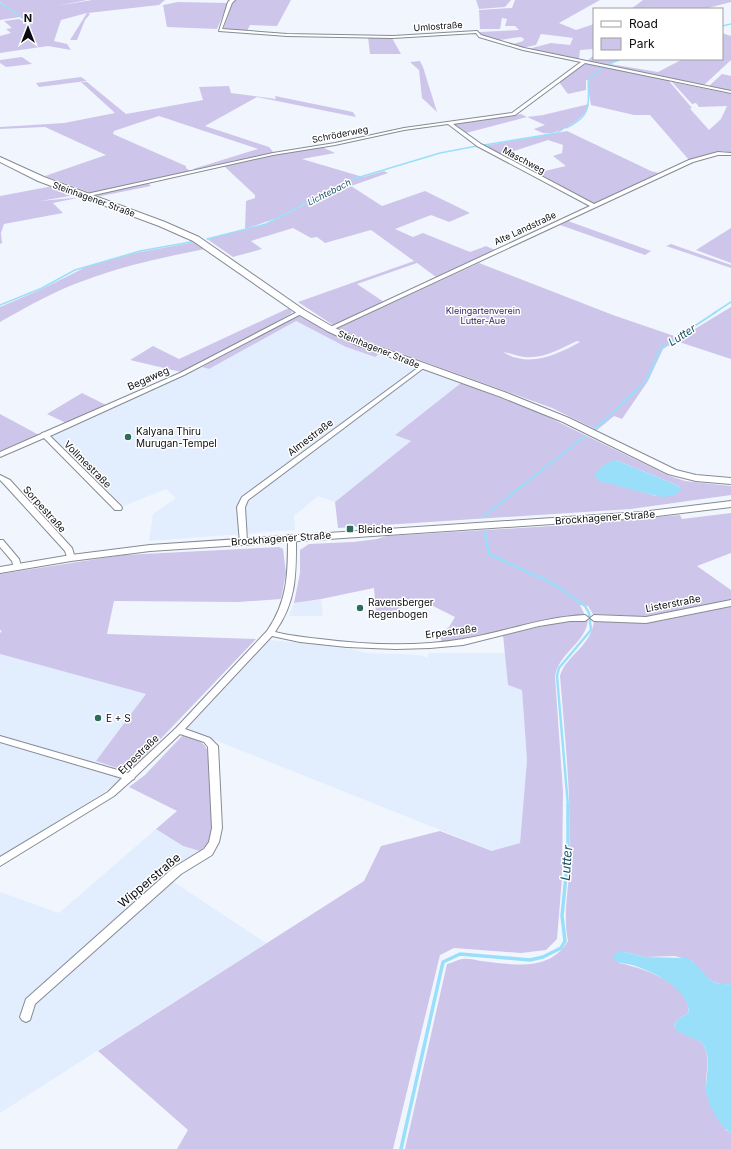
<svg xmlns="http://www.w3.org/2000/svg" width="731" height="1149" font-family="Inter,sans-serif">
  <rect width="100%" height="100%" fill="#f1f6fe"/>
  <g fill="#e2edfe">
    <path d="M296,321L346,347L374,357L379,354L461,383L396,434L411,441L335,502L318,496L294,516L295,530L149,541L153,514L176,498L166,489L124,506L52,437L54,433L202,367L209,369Z"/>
    <path d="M321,599L323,616H289L294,603Z"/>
    <path d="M270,640L340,647L368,653L421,655L428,658V653H505L508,685L522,689L527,760L520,843L493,851L187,729Z"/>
    <path d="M0,654L146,694L97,761L117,768H127L131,770L106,791L0,857Z"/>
    <path d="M156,829L183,846L200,851L174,868L172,881L266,943L0,1113V892L59,913Z"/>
  </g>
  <g fill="#cec5eb" fill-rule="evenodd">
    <path d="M0,0H87L56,6L92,0H165L159,5L88,13L90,14L85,20L77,40H70L87,13L61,20L54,41L67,44L71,50L48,46L0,53V36L11,33L6,29L12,28L4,21L19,19L32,26L0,2Z"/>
    <path d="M236,0H291L277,26L250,25L247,31L223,30L232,3Z"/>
    <path d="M476,0H511L505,7L479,9Z"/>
    <path d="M515,0H600L559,23L576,30L594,24V49L580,50L579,59L528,49L551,43L570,45L573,38L541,34L536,45L522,48L510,45L523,41L524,39L521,37C505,38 492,45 479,32L519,30L515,26H505L507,19L502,18L500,29H480L479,10L512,8Z"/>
    <path d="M643,0H731V2L704,9H631Z"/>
    <path d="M178,2L228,3L217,29L167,27L163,5Z"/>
    <path d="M0,3L1,4L20,17L0,20Z"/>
    <path d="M722,33L731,36V60L704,85L587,61L594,55V59H623L610,64L658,72L681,60L680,59H722Z"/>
    <path d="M368,37L392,38L401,54H370Z"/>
    <path d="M22,57L32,64L6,67L0,63V60Z"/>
    <path d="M420,61L423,67L437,112L422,98L419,70L410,62Z"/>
    <path d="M583,63L668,80L692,108H690L692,111L709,130L721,119L727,106L699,107L696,103L692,104L672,82L731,94V153L723,151L689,160L650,115H634L591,105L589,94V80H586V90L568,94L559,82Z"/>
    <path d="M722,74L731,76V91L709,86Z"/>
    <path d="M81,77L87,81L39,87L36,83Z"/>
    <path d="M81,82H87L126,114L203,100L199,87L229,86L231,93L276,99L275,96L353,112L356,117L257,97L205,126L269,147L274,153L196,170L193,169L258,149L159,116L114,131L113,134L186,166V168L190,171L91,193L45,176L106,155L45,127L0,129V127L64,123L115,113Z"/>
    <path d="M589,104C586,119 558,136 543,133C540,132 536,130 534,129L545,125L527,117L466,133L453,124L521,114L527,117L543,115Z"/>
    <path d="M567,131L651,171L659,173L594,204L536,173L566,166L553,156L562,153L563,145L548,140L502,155L483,146Z"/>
    <path d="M322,147L335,153L302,159L363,177L384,171L388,173L351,186L382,206L425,191L470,213L449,222L431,215L395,229L413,237L423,233L470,252L486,246L495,250L436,277L417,263L357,284L384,302L333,325L298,302L414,261L371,230L325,243L317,237L311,238L293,228L251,241L262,249L233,257L207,239L267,224L337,188L336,187L277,218L245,229L246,201L255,198V195L224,166L274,155Z"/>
    <path d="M148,183L151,186L101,196L95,195Z"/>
    <path d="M53,186L76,195L40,201L82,197L53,203L63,213L4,224L1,233L2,243L0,244V196Z"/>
    <path d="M568,221L651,251L645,255L560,225Z"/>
    <path d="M731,228V263L696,250Z"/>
    <path d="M195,242L205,249C164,257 122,266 83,281C54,291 27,307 0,322V307L42,289L86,267L135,253Z"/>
    <path d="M671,244L731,265V268L666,246Z"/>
    <path d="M479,263L613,315L680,338L731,307V359L676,341L663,349L648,381L622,419L614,416L597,430L552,408L367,341L338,328ZM577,341L580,342C556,355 529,368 503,352C510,353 517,356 524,357C544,359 560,349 577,341Z"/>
    <path d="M289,308L292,312L290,314L242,341L181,372L130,360L153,346L179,359Z"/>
    <path d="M296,316H302L345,341L379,354L375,357L346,347L296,321L209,369L202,367Z"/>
    <path d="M461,383L542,414L667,475L685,481L731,486V495L631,509L338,528L335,502L411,441L395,435ZM616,460L679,486L680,488L656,496L620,485Z"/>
    <path d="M82,393L106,405L66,423L47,414Z"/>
    <path d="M0,414L39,435L0,453Z"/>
    <path d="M731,513V553L697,566L731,590V600L653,617L593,614L588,606L580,605L585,615C536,619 490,637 442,642L439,634L449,627L455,617L419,599L391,613H376L374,588L321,599L294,603L300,573V550L309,544L353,542L377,539L387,536L568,525L680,515L682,519Z"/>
    <path d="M279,547L283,549L286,573L281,599L238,602L114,601L107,634L256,639L131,770L127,768H117L96,761L146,694L0,654V633L2,631L0,630V574L123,555Z"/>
    <path d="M731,606V984L723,985L712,981L704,976L692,961L675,956L645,957L625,952L619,963C640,967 693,984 688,1013L678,1019L674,1026C681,1037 697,1035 704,1046C711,1060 705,1074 706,1089C706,1097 722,1122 726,1130L731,1133V1149H405L447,964C452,963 457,960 462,959C468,958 475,960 481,961C511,964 549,973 568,941C562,912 570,885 570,856C571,796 565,736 560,676C566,655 591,647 594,621L637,623L660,621Z"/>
    <path d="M571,620H588C586,643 558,653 555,677L563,791L562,878L557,939L546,950L521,953L454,948L440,955L393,1149H177L188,1130L98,1051L364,881L381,846L440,831L492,851L520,843L527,760L522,690L508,685L503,635Z"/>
    <path d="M183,735C198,741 206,740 209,757L212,834L209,843L200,851L183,846L156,829L177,811L129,787L145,775Z"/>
  </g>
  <g fill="#9adffa">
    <path d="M616,460L679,486L681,490L673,496L661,497L599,481L594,475L606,463Z"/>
    <path d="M617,952H625L645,957L687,958C705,967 704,987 731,984V1133C719,1126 706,1102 706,1089C706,1075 711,1059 704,1046C698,1036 681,1038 674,1026L678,1019L688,1013C690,1006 685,999 681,993C668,979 650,971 632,965C625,963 620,964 614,960V955Z"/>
  </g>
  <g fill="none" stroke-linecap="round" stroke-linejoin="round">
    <g stroke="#9adffa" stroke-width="1.5">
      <path d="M0,3L21,17"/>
      <path d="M722,26L731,24"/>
      <path d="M607,65L621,59"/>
      <path d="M566,128C592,116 589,105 588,80L603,67"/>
      <path d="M484,145L557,133L563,129"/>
      <path d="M207,239L266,224L350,180L440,153L477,146"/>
      <path d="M0,305L42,288L75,270L140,251L196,241"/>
      <path d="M714,313L731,302"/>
    </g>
    <g stroke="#9adffa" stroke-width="2">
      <path d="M595,429L646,381L661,348L716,312"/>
      <path d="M483,517L585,436"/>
    </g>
    <path stroke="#9adffa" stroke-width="2.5" d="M485,533L489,554L554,584L585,606L589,613L591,630L559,668L557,676L568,806"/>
    <path stroke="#9adffa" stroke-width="3.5" d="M401,1149L443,962L460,954L530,960L543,957L561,948L565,941L562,916L568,856V805"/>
    <g stroke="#858b94" stroke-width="2">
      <g id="minor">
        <path d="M230,0H235L232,3L222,29L287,34L393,36L477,31L481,35L524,48L731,91V93L585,63L515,115L453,124L481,144L594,204L689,160L718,152L731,153V155H718L693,162L332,330H328V328L590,206L477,146L448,124L404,130L335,145L273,155L85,197L82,195L273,153L335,143L404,128L512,113L581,62L523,50L479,37L476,33L393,38L287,36L219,31L228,2Z"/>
        <path d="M301,310L304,312L303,313L184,375L50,436L121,506L122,508L121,510H115L44,438L0,457V452L41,434L42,433L45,432L180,373Z"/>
        <path d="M423,364L425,365V367L248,500L245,507L247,541L243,543H240L237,507L242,497Z"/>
        <path d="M0,475L10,480L72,548L75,558L74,560H68L65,551L4,484L0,480Z"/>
        <path d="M289,535H292L296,537C296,573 297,601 275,632C290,636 305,637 320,639C367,645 416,647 463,639C504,632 543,617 585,615L589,618L585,621H570L539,626L463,645L430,648L396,649L347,647L300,642L272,636L185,729L210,738L218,746L222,828L219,842L212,855L181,874L35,1004L30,1020L26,1022L22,1020L20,1017L26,999L173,868L204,849L209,842L212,828L208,747L204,742L180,734L135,777L134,779L132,780L114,796L0,866V857L108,792L122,778L0,742V736L128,773L176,728L267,631C288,601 288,573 288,537Z"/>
        <path d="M0,540H3L19,559L21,566L20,568H14L12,561L0,547Z"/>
        <path d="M731,600V606L646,623L594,621L590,618L594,615L646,617Z"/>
      </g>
    </g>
    <g stroke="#858b94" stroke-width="2">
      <g id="secondary">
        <path d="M0,157L44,177L165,222L199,237L304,310L333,327L363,341L507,393L569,418L676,470L696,475L731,478V484L696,481L668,474L563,422L501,397L357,345L327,331L298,314L193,241L159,226L38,181L0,162Z"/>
        <path d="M731,501V507L641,518L150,551L71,561L0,573V567L71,555L150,545L641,512Z"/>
      </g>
    </g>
    <use href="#minor" fill="#fff" fill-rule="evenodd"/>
    <use href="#secondary" fill="#fff" fill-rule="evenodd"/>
  </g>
  <g fill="#2d6c58" stroke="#fff" stroke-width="1.5">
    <circle cx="128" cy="437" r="4"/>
    <rect x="346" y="525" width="8" height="8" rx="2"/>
    <circle cx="360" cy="608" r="4"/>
    <circle cx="98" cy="718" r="4"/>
  </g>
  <g text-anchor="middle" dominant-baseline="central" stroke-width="3" stroke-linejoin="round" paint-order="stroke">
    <g font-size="9" fill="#0a0c0f" stroke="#fff">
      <text transform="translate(438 26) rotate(-4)">Umlostraße</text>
      <text transform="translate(340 134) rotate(-11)">Schröderweg</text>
      <text transform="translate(524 160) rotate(28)">Maschweg</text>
      <text transform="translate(94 199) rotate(20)">Steinhagener Straße</text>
      <text transform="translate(525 228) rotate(-25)">Alte Landstraße</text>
      <text transform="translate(379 349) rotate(22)">Steinhagener Straße</text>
    </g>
    <g font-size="9" font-style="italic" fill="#1b5366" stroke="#fff">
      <text transform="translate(329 192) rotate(-27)">Lichtebach</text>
    </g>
    <g font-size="9" fill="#3c2565" stroke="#fff">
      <text x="483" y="310">Kleingartenverein<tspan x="483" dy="10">Lutter-Aue</tspan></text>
    </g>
    <g font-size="10" fill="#0a0c0f" stroke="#fff">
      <text transform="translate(148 378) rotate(-24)">Begaweg</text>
      <text transform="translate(310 437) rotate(-37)">Almestraße</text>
      <text transform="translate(88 464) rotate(45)">Vollmestraße</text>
      <text transform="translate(45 509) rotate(48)">Sorpestraße</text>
      <text transform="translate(605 517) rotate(-4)">Brockhagener Straße</text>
      <text transform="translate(281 538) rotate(-4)">Brockhagener Straße</text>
      <text transform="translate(673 603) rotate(-11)">Listerstraße</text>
      <text transform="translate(451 631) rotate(-7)">Erpestraße</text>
      <text transform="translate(138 754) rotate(-44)">Erpestraße</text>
    </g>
    <g font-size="10" fill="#0a0c0f" stroke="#fff" text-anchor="start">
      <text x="136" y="431">Kalyana Thiru<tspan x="136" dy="12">Murugan-Tempel</tspan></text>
      <text x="358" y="529">Bleiche</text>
      <text x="368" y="602">Ravensberger<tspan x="368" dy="12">Regenbogen</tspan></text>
      <text x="106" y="718">E + S</text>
    </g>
    <g font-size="11" font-style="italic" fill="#1b5366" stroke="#fff">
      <text transform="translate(682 335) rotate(-33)">Lutter</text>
    </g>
    <g font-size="12" fill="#0a0c0f" stroke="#fff">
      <text transform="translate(149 880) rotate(-40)">Wipperstraße</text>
    </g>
    <g font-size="13" font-style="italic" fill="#1b5366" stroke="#fff">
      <text transform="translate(566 863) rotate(-86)">Lutter</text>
    </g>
  </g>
  <rect x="593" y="8" width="130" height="52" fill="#ffffff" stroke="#9d9e9f"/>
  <rect x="601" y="21" width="20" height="6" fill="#ffffff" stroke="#9d9e9f"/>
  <text x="629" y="28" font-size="12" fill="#0a0c0f">Road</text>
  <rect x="601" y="38" width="20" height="12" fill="#cec5eb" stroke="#9d9e9f"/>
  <text x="629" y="48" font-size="12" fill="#0a0c0f">Park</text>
  <g transform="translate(28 28)" stroke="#ffffff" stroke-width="3" paint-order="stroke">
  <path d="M0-3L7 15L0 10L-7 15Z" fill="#0a0c0f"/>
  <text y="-6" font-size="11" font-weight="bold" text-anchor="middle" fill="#0a0c0f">N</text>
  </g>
</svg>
